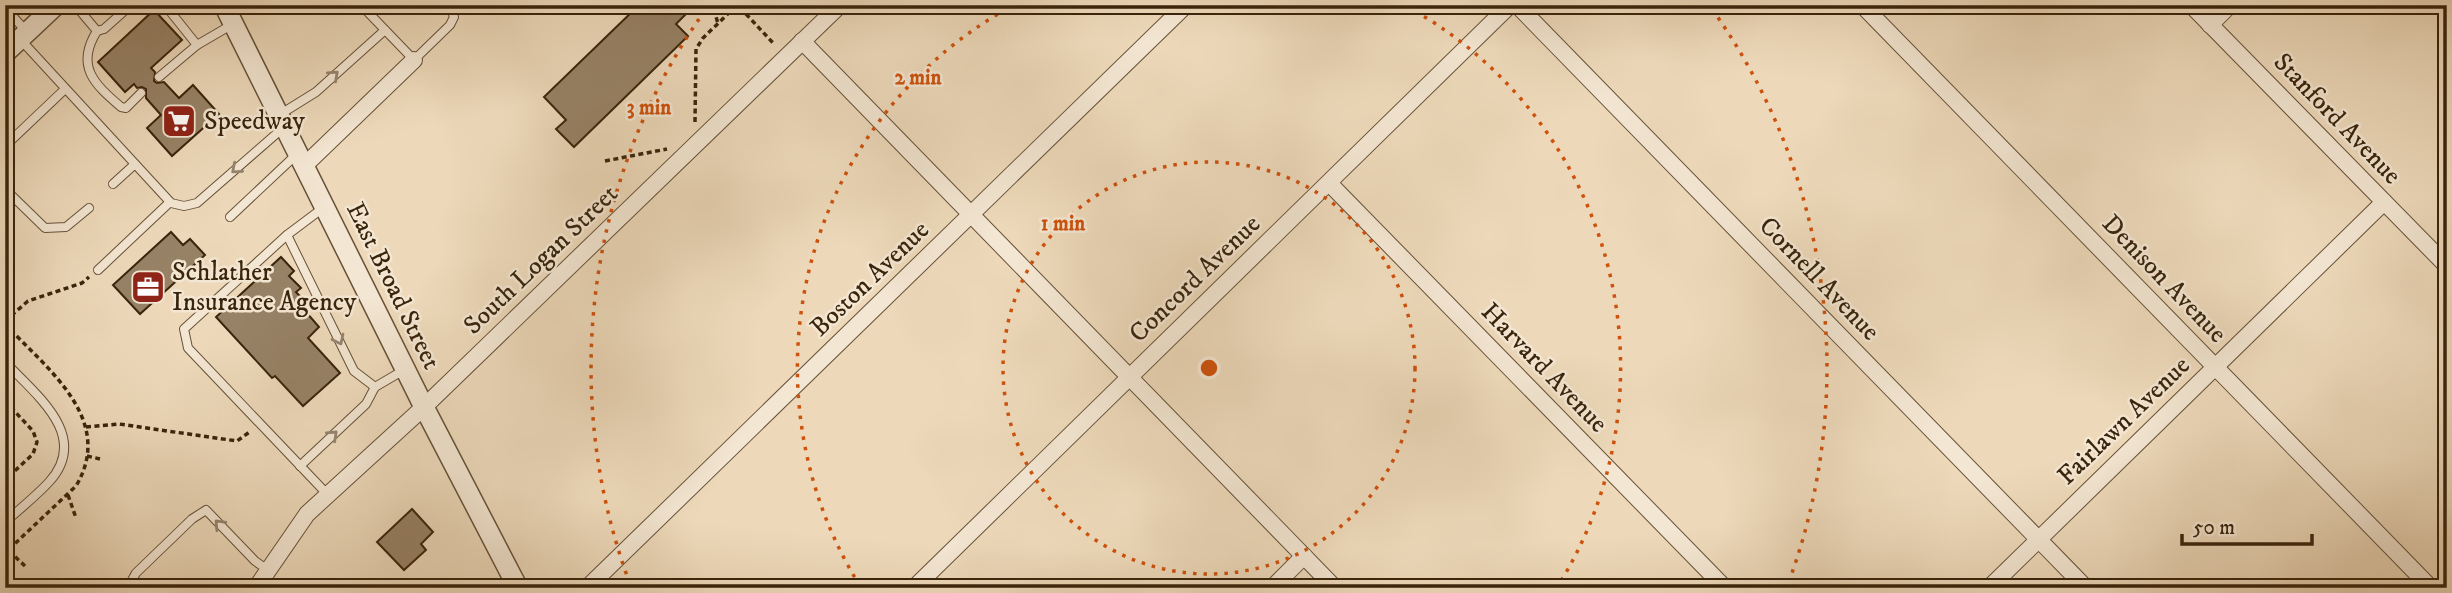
<svg xmlns="http://www.w3.org/2000/svg" width="2452" height="593" font-family="'IM FELL DW Pica',serif">
  <rect width="100%" height="100%" fill="#edd9ba"/>
  <filter id="stains"><feTurbulence type="fractalNoise" baseFrequency=".00286" numOctaves="4"/><feColorMatrix values="0 0 0 0 .2 0 0 0 0 .09 0 0 0 0 .02 0 0 0 .5 -.17"/></filter>
  <radialGradient id="worn" r=".72"><stop offset=".6" stop-color="#630" stop-opacity="0"/><stop offset="1" stop-color="#630" stop-opacity=".3"/></radialGradient>
  <g fill="#978266" stroke="#39240c" stroke-width="2">
    <path d="M639,5H695L676,24L688,36L574,147L556,129L566,120L544,97Z"/>
    <path d="M154,10L182,40L151,68L155,72L154,81L157,83L164,82L179,98L193,85L219,114L172,156L147,128L161,115L146,98V89L142,87L137,88L134,84L125,92L98,62Z"/>
    <path d="M171,232L183,245L190,239L205,255L140,314L113,285Z"/>
    <path d="M281,257L294,271L289,276L301,288L296,292L310,307L306,312L319,327L308,338L340,373L303,406L275,376L272,378L216,317Z"/>
    <path d="M412,509L433,532L421,544L426,550L404,570L377,542Z"/>
  </g>
  <g fill="none" stroke-linecap="round" stroke-linejoin="round">
    <g stroke="#665138" stroke-width="10">
      <g id="service">
        <path d="M79,5L81,12L97,31L104,29L131,5"/>
        <path d="M165,5L197,45L233,24"/>
        <path d="M361,5L414,60L450,25L454,17L450,5"/>
        <path d="M5,8L27,32"/>
        <path d="M97,31C75,66 94,84 121,107L126,108L141,93"/>
        <path d="M20,39L171,203L184,206L197,203L283,128"/>
        <path d="M159,77L197,45"/>
        <path d="M279,115L316,92L385,30"/>
        <path d="M5,146L65,89"/>
        <path d="M113,184L135,164"/>
        <path d="M5,189L45,228L66,227L89,208"/>
        <path d="M323,208L287,235L184,329L188,348L328,495"/>
        <path d="M230,217L297,154"/>
        <path d="M287,235L354,371L375,387"/>
        <path d="M98,270L170,202"/>
        <path d="M5,362C36,395 91,436 49,482C36,496 20,509 5,522"/>
        <path d="M300,466L366,404L375,387L404,370"/>
        <path d="M134,588L130,584L136,573L192,519L206,510L255,561L268,570"/>
      </g>
    </g>
    <g stroke="#665138" stroke-width="18">
      <g id="minor">
        <path d="M1517,5L2086,588"/>
        <path d="M1862,5L2431,588"/>
        <path d="M2191,5L2447,266"/>
        <path d="M2210,25L2230,5"/>
        <path d="M802,41L1335,588"/>
        <path d="M304,166L414,60"/>
        <path d="M1329,183L1725,588"/>
        <path d="M256,588L307,514L424,407L840,5"/>
        <path d="M587,588L1186,5"/>
        <path d="M914,588L1510,5"/>
        <path d="M1272,588L1304,556"/>
        <path d="M1989,588L2384,202"/>
      </g>
    </g>
    <g stroke="#665138" stroke-width="22">
      <g id="tertiary">
        <path d="M224,5L424,407L518,588"/>
        <path d="M5,53L56,5"/>
      </g>
    </g>
    <g stroke="#39240c" stroke-width="3.5" stroke-dasharray="5 3.5" stroke-linecap="butt">
      <path d="M714,9L718,24"/>
      <path d="M746,14L774,44"/>
      <path d="M695,122L696,49L703,38L737,5"/>
      <path d="M605,161L667,149"/>
      <path d="M5,321L28,301L82,283L89,277"/>
      <path d="M5,324C46,368 116,419 76,486L5,553"/>
      <path d="M5,401L33,431L37,442L33,454L5,480"/>
      <path d="M86,427L119,424L237,441L251,431"/>
      <path d="M87,456L100,459"/>
      <path d="M68,495L76,518"/>
      <path d="M9,551L25,566"/>
    </g>
    <use href="#service" stroke="#f3e6d2" stroke-width="8"/>
    <use href="#minor" stroke="#f3e6d2" stroke-width="16"/>
    <use href="#tertiary" stroke="#f3e6d2" stroke-width="19"/>
  </g>
  <defs><path id="oneway-chevron" d="M-2-3.5L2.5 0L-2 3.5" fill="none" stroke-width="1.6" stroke-linecap="round" stroke-linejoin="round" transform="scale(1.75)"/></defs>
  <g stroke="#96856f">
    <use href="#oneway-chevron" transform="translate(334 75) rotate(-42)"/>
    <use href="#oneway-chevron" transform="translate(236 169) rotate(139)"/>
    <use href="#oneway-chevron" transform="translate(339 340) rotate(64)"/>
    <use href="#oneway-chevron" transform="translate(333 435) rotate(-43)"/>
    <use href="#oneway-chevron" transform="translate(219 524) rotate(-133)"/>
  </g>
  <g fill="none" stroke="#ce510c" stroke-width="3.5" stroke-dasharray="3.5 7">
    <circle cx="1209" cy="368" r="206"/>
    <path d="M860 586A412 412 0 0 1 1012 6M1406 6A412 412 0 0 1 1558 586"/>
    <path d="M630 584A618 618 0 0 1 706 9M1712 9A618 618 0 0 1 1788 584"/>
  </g>
  <defs>
    <g id="supermarket-square" transform="scale(1.75)"><rect x="-9" y="-9" width="18" height="18" rx="4" fill="#8f2418" stroke="#f3e6d2"/><path d="M-6-5.5h2.5l.6 2H6L4.5 2H-2.5L-4.4-4H-6ZM-1.5 3.2a1.3 1.3 0 1 0 .1 0ZM3 3.2a1.3 1.3 0 1 0 .1 0Z" fill="#fff"/></g>
    <g id="office-square" transform="scale(1.75)"><rect x="-9" y="-9" width="18" height="18" rx="4" fill="#8f2418" stroke="#f3e6d2"/><path d="M-6-3h4V-5.5h4V-3h4V5H-6ZM-1-4.5V-3h2v-1.5ZM-6 0V1H6V0Z" fill="#fff"/></g>
  </defs>
  <g fill-rule="evenodd">
    <use href="#supermarket-square" x="179" y="121"/>
    <use href="#office-square" x="148" y="287"/>
  </g>
  <g text-anchor="middle" dominant-baseline="central" stroke-width="5" stroke-linejoin="round" paint-order="stroke">
    <g font-size="26" fill="#39240c" stroke="#f3e6d2">
      <text transform="translate(2337 119) rotate(46)">Stanford Avenue</text>
      <text transform="translate(541 260) rotate(-44)">South Logan Street</text>
      <text transform="translate(870 279) rotate(-44)">Boston Avenue</text>
      <text transform="translate(1195 279) rotate(-44)">Concord Avenue</text>
      <text transform="translate(1819 279) rotate(46)">Cornell Avenue</text>
      <text transform="translate(2164 279) rotate(46)">Denison Avenue</text>
      <text transform="translate(393 286) rotate(64)">East Broad Street</text>
      <text transform="translate(1544 368) rotate(46)">Harvard Avenue</text>
      <text transform="translate(2124 421) rotate(-44)">Fairlawn Avenue</text>
    </g>
    <g font-size="26" fill="#39240c" stroke="#f3e6d2" text-anchor="start">
      <text x="204" y="121">Speedway</text>
      <text x="172" y="272">Schlather<tspan x="172" dy="30">Insurance Agency</tspan></text>
    </g>
  </g>
  <circle cx="1209" cy="368" r="10" fill="#ce510c" stroke="#f3e6d2" stroke-width="3.5"/>
  <g font-size="21" text-anchor="middle" font-weight="bold" fill="#ce510c" stroke="#f3e6d2" stroke-width="5" stroke-linejoin="round" paint-order="stroke">
    <text x="918" y="84">2 min</text>
    <text x="649" y="114">3 min</text>
    <text x="1063" y="230">1 min</text>
  </g>
  <rect width="2452" height="593" fill="none" stroke="#edd9ba" stroke-width="28"/>
  <rect x="7" y="7" width="2438" height="579" fill="none" stroke="#39240c" stroke-width="3.5"/>
  <rect x="14" y="14" width="2424" height="565" fill="none" stroke="#39240c" stroke-width="2"/>
  <path d="M2182 534v10h130v-10" fill="none" stroke="#39240c" stroke-width="3.5"/>
  <text x="2193" y="534" font-size="21" fill="#39240c" stroke="#f3e6d2" stroke-width="5" paint-order="stroke">50 m</text>
  <rect width="100%" height="100%" filter="url(#stains)"/>
  <rect width="100%" height="100%" fill="url(#worn)"/>
</svg>
